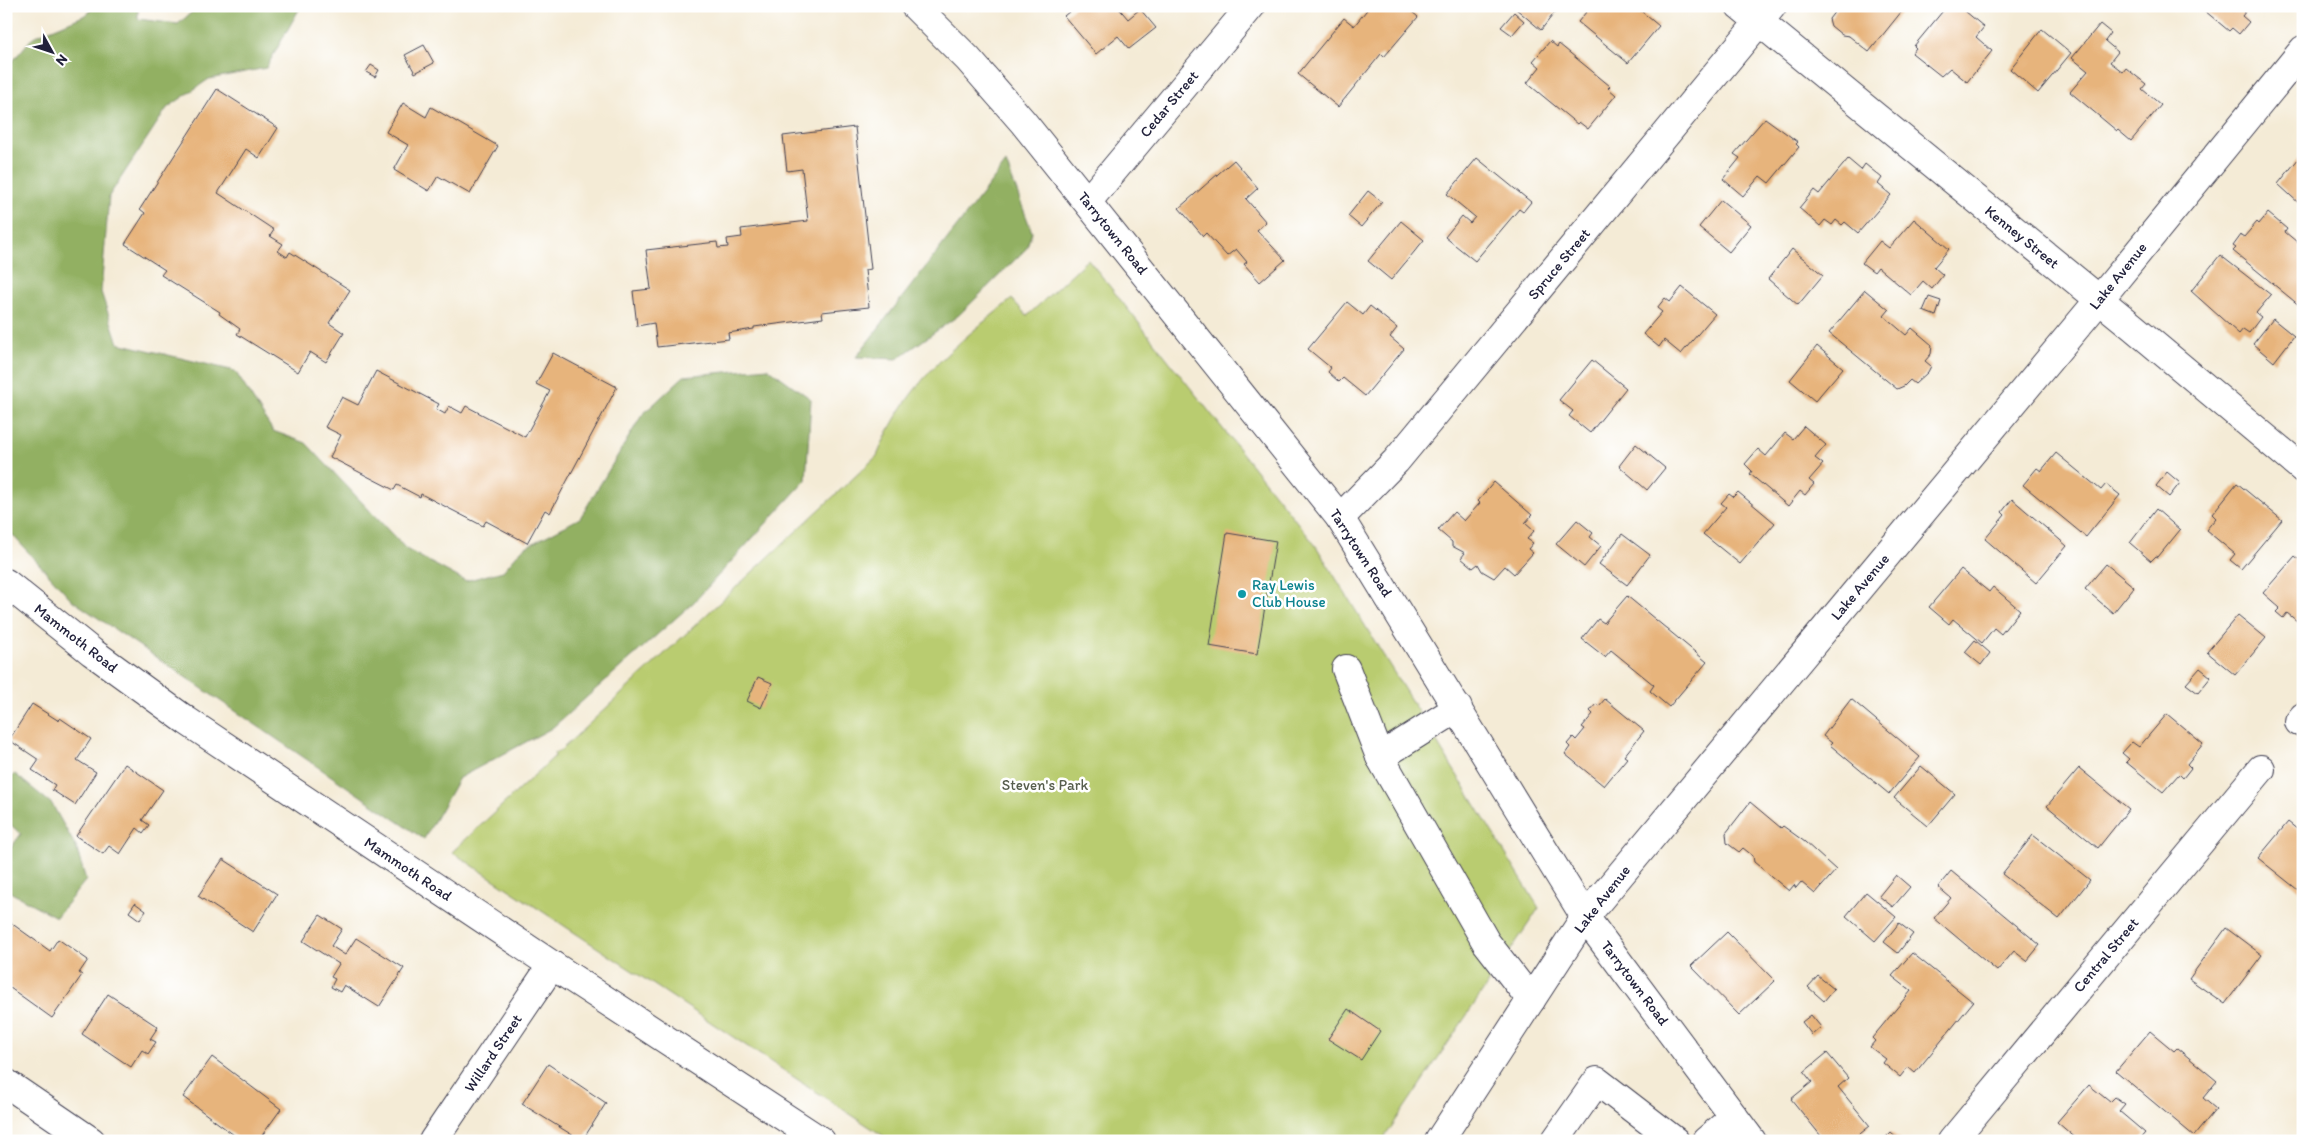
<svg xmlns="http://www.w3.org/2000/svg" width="2309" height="1147" font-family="Itim,sans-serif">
  <rect width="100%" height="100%" fill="#fff"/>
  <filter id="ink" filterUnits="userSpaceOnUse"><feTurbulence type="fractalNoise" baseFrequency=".02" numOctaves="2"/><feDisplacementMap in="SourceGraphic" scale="10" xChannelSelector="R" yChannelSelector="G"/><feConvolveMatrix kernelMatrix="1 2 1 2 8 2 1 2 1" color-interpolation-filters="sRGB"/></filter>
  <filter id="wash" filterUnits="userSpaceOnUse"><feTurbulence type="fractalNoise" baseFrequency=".0096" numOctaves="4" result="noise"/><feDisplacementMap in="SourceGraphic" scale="20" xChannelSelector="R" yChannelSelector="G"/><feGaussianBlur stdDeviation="1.12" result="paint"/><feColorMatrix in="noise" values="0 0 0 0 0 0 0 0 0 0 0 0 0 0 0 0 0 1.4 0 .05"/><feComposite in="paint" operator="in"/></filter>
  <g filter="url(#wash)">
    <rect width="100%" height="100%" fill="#f4ebd6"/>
    <path fill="#b9cc6f" stroke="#6e7755" d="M1088,259L1316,546L1539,908L1382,1141H891L452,852L555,756L554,753L561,750L877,456C906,383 953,347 1012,299L1027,316Z"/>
    <g fill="#92b062" stroke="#5a694e">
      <path d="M93,6H138V19L178,24L199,6H301L266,68L209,79L167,108L109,196L101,292L118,343L235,371L273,431L306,443L406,549L465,581L503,571L522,549L580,518L642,415L684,376L768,368L811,399L806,480L694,602L552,728L459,778L424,839L73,601L6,528V69L33,37L88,14Z"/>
      <path d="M1006,163L1032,232L1026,249L959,315L897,359L856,357Z"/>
      <path d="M15,774L52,804L76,847L86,880L56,917L6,890V854L21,834L6,821V781Z"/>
    </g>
    <g id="blocks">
      <g fill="#e7b47c">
        <path d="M1076,6H1117L1128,19L1140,9L1156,28L1129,49L1118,36L1096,54L1064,16Z"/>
        <path d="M1370,6H1405L1418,17L1384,57L1381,54L1338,107L1298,74L1344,18L1354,26Z"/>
        <path d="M1517,6H1550L1556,11L1541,30L1515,8Z"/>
        <path d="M1591,6H1635L1659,26L1628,63L1578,22Z"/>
        <path d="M1839,6H1906L1869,52L1849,36L1842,35L1831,26L1829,19Z"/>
        <path d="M1947,6H1959L1984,27L1976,37L1992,51L1967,82L1950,68L1941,76L1912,53L1916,48L1914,46Z"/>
        <path d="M2199,6H2250L2242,16L2249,22L2239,34L2232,28L2229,31Z"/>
        <path d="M1514,12L1524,21L1512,35L1501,27Z"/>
        <path d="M2100,24L2111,33L2105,41L2118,52L2110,62L2123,72L2126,68L2146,84L2142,89L2161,105L2131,141L2118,130L2117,131L2070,92L2088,71L2072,58Z"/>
        <path d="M2042,29L2071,53L2038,93L2010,69Z"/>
        <path d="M1550,41L1557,47L1559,44L1610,86L1608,88L1616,95L1588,129L1579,122L1577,124L1527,83L1540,67L1533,61Z"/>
        <path d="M424,45L434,63L415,73L405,55Z"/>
        <path d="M371,65L379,70L375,77L366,72Z"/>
        <path d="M217,89L278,128L259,158L246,149L218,193L274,230L270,236L283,244L278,251L287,257L290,252L350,290L329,323L344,333L326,362L310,352L298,372L237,334L240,329L219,314L220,312L161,275L165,270L125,244L145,213L140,209Z"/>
        <path d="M403,103L426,117L431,107L498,146L470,194L438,176L429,191L394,170L408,145L386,132Z"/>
        <path d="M1765,118L1798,142L1796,144L1799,147L1769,183L1760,176L1743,196L1723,179L1740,158L1734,154Z"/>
        <path d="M855,127L871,269L865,270L869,307L822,312L823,318L754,327V329L728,333L729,339L657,347L654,323L637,326L633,291L651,289L646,250L717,242L718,248L728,247L727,239L742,237L741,229L808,221L802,169L787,171L783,136Z"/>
        <path d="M2303,153V207L2278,184Z"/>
        <path d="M1477,158L1531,202L1523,212L1519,209L1475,261L1445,237L1462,216L1470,223L1475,217L1447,194Z"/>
        <path d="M1848,159L1861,170L1865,164L1882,178L1878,184L1891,195L1858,233L1845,222L1842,225L1836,220L1832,225L1825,220L1820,226L1799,208L1814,190L1819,194Z"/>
        <path d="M1234,160L1258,188L1246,199L1266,222L1257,230L1285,260L1260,282L1244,264L1247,262L1236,249L1227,256L1206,233L1203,236L1179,208Z"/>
        <path d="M1368,191L1382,202L1361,227L1348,216Z"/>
        <path d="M1721,200L1751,225L1729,252L1699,227Z"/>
        <path d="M2268,213L2287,229L2285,232L2303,247V302L2300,306L2233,251L2236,248L2233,246L2241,235L2244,237L2257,222L2259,224Z"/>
        <path d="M1914,219L1949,249L1934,267L1943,275L1932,289L1923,281L1911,295L1878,267L1874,272L1862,263L1880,241L1889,248Z"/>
        <path d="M1401,221L1424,240L1391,280L1368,261Z"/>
        <path d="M1792,249L1823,275L1798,305L1768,279Z"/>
        <path d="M2220,255L2271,295L2256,313L2261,317L2249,333L2243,329L2239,334L2191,291Z"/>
        <path d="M1682,287L1715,314L1681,354L1664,340L1659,347L1643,334L1662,312L1657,308L1665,298L1670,302Z"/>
        <path d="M1865,290L1889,310L1884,316L1906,335L1912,328L1932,345L1931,354L1925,361L1931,366L1928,372L1915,384L1910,380L1904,386L1897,389L1829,333Z"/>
        <path d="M1929,297L1941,301L1936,316L1923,311Z"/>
        <path d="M1347,302L1363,315L1370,306L1397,328L1390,337L1404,349L1365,396L1343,378L1339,382L1328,372L1331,368L1308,349Z"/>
        <path d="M2273,319L2294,336L2274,362L2253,344Z"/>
        <path d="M1817,346L1843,368L1815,401L1790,380Z"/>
        <path d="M553,353L617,387L550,513L545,510L527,543L486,521L483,526L421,494L420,497L397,485L394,490L330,457L341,435L325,427L342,397L358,405L376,371L439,404L436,409L445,414L449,406L462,413L466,406L525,437L550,391L536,384Z"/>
        <path d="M1592,360L1626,388L1590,433L1569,416L1573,411L1559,400Z"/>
        <path d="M1804,426L1826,445L1815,458L1823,464L1809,480L1814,484L1805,495L1800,491L1788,506L1750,474L1752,471L1745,464L1758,449L1766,456L1785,433L1793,439Z"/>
        <path d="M1636,444L1665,468L1647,490L1619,466Z"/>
        <path d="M2056,453L2101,490L2106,484L2120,495L2086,537L2023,485L2037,468L2041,471Z"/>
        <path d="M2167,472L2180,483L2169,497L2156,486Z"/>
        <path d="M1494,482L1532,515L1525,523L1534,531L1527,539L1533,543L1528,549L1533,553L1514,574L1505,566L1494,578L1482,571L1478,564L1473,568L1461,558L1465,553L1452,546V542L1438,530L1454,512L1464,521L1480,503L1478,501Z"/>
        <path d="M2237,483L2282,520L2241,569L2230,560L2235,554L2206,530L2216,518L2212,514Z"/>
        <path d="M1738,492L1775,523L1740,564L1703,534L1726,507L1721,503L1729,494L1733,497Z"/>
        <path d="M2012,499L2067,546L2036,583L1985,539L2005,515L2002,512Z"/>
        <path d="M2156,509L2180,530L2158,557L2156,556L2151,561L2130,543Z"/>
        <path d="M1577,520L1593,533L1590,537L1601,546L1584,567L1556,544Z"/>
        <path d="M1227,533L1276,541L1257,654L1209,646Z"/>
        <path d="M1622,534L1650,555L1627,585L1599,564Z"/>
        <path d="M2295,556L2303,563L2302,625L2287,613L2283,618L2276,612L2280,608L2263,593Z"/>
        <path d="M2106,564L2134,587L2113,613L2085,589Z"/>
        <path d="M1961,569L1989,592L1993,587L2020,610L2001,634L1994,628L1982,643L1953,619L1949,624L1929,607Z"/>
        <path d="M1627,596L1707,662L1669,707L1650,691L1654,685L1611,650L1605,657L1582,639L1598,619L1604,623Z"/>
        <path d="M2238,615L2266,638L2235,675L2207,652Z"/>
        <path d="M1975,640L1990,653L1981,665L1965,652Z"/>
        <path d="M2200,668L2211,677L2198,693L2186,684Z"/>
        <path d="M758,677L772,683L761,708L747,701Z"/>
        <path d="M1605,699L1644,731L1624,756L1627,758L1604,786L1565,754L1570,747L1567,744L1573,737L1576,740L1585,729L1582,727L1593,714L1590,711L1596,704L1599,706Z"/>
        <path d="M1851,699L1920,757L1889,794L1830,745L1832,743L1823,736Z"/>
        <path d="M32,704L59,721L60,718L91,739L77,760L96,772L75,805L52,790L55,785L32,770L39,760L9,740Z"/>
        <path d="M2167,714L2203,744L2187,764L2191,768L2183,778L2179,774L2163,792L2126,762L2129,759L2122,753L2132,742L2139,747Z"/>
        <path d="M125,764L163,790L142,820L149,825L143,833L137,828L120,854L109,846L103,854L76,836Z"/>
        <path d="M1921,766L1955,794L1928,826L1894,798Z"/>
        <path d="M2079,768L2129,809L2098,848L2047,806Z"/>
        <path d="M1750,802L1781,828L1783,826L1805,842L1836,870L1815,894L1801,882L1796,888L1794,885L1789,891L1754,862L1753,856L1743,848L1739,852L1727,843L1726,833Z"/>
        <path d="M2288,822L2303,834V894L2258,858Z"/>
        <path d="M2033,835L2090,880L2059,919L2002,874Z"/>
        <path d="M223,859L277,894L253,932L198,896Z"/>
        <path d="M1951,871L2040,945L2027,961L2014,951L1997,971L1934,918L1951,898L1938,887Z"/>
        <path d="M1896,875L1910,887L1893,907L1879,896Z"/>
        <path d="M1866,892L1896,917L1875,941L1846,916Z"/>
        <path d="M135,903L146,911L140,920L129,912Z"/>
        <path d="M320,915L342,929L331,946L345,955L356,938L404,968L379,1007L344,985L340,992L331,987L335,979L331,977L339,964L303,941Z"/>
        <path d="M11,923L50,951L58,939L88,960L79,973L82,975L52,1018L6,985V929Z"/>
        <path d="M1899,923L1913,934L1898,953L1884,942Z"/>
        <path d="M2226,928L2262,955L2225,1004L2189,979Z"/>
        <path d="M1727,932L1775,981L1739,1015L1691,966Z"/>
        <path d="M1912,953L1973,1002L1915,1073L1908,1067L1900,1077L1883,1063L1886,1059L1870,1047L1875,1041L1872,1038L1911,991L1892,976Z"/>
        <path d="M1818,976L1834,989L1824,1001L1808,987Z"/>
        <path d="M108,994L158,1027L150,1039L156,1042L148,1054L142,1050L131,1067L82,1034Z"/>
        <path d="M1348,1009L1380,1031L1361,1060L1328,1039Z"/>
        <path d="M1811,1015L1821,1027L1812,1035L1802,1022Z"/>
        <path d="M2150,1031L2174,1051L2177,1048L2217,1081L2203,1098L2216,1109L2194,1136L2116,1071Z"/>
        <path d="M1827,1053L1848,1078L1838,1087L1870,1126L1851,1141H1825L1791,1099L1812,1082L1804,1072Z"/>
        <path d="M212,1057L281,1109L258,1141H242L183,1097Z"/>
        <path d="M548,1064L606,1103L582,1141L522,1104Z"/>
        <path d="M2089,1085L2110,1102L2115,1097L2125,1104L2119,1111L2145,1133L2138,1141H2079L2057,1122Z"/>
        <path d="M1891,1132L1901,1141H1882Z"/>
      </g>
    </g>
  </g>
  <g filter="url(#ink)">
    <use href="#blocks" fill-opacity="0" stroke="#424052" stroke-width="1"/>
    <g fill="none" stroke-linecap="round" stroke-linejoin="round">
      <g stroke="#424052" stroke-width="30">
        <g id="minor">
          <path d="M915,6L968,59L1023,122L1340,518L1585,917L1752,1141"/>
          <path d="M1740,6L2133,327L2303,469"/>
          <path d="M1088,201L1251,6"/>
          <path d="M1340,518L1396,461L1772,6"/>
          <path d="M1346,669L1380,757"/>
          <path d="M1458,708L1380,757L1486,942L1531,1000"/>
          <path d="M2299,722L2303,717"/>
          <path d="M6,1083L91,1141"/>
          <path d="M433,1141L552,965"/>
          <path d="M1439,1141L1585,917L2099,300L2303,50"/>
          <path d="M1555,1141L1597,1081L1675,1141"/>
          <path d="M1706,1141L1734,1117"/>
          <path d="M1952,1141L2261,769"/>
        </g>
      </g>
      <g stroke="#424052" stroke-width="30">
        <path id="major" d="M6,583L92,652L187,721L552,965L821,1141"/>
      </g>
      <use href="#minor" stroke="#fff" stroke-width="28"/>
      <use href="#major" stroke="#fff" stroke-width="28"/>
    </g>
  </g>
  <circle fill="#0f9aa8" stroke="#fff" stroke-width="2" cx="1242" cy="594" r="5"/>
  <g text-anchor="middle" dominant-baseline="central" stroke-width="5" stroke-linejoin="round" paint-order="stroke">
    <g font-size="15" fill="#22223b" stroke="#fff">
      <text transform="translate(1169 104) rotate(-50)">Cedar Street</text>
      <text transform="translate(1113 233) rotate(51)">Tarrytown Road</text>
      <text transform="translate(2022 237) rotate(39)">Kenney Street</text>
      <text transform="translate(1559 264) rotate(-50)">Spruce Street</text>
      <text transform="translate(2118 276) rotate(-51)">Lake Avenue</text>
      <text transform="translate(1361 553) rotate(57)">Tarrytown Road</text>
      <text transform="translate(1860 587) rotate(-50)">Lake Avenue</text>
      <text transform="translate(76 638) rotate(38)">Mammoth Road</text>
      <text transform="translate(408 869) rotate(34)">Mammoth Road</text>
      <text transform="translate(1602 899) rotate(-52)">Lake Avenue</text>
      <text transform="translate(2106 955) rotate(-50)">Central Street</text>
      <text transform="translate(1635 983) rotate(53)">Tarrytown Road</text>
      <text transform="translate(493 1053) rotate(-56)">Willard Street</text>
    </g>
    <g font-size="15" fill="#0d838f" stroke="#fff" text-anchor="start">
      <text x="1252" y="585">Ray Lewis<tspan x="1252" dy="17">Club House</tspan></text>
    </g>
    <g font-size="15" fill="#575e4d" stroke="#fff">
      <text x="1045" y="785">Steven's Park</text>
    </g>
  </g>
  <rect width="2309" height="1147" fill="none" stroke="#fff" stroke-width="25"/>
  <g transform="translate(52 52) rotate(130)" stroke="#ffffff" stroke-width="4" paint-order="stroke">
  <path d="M0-4L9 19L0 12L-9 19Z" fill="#22223b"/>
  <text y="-8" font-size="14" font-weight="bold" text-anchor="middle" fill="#22223b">N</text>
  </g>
</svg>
